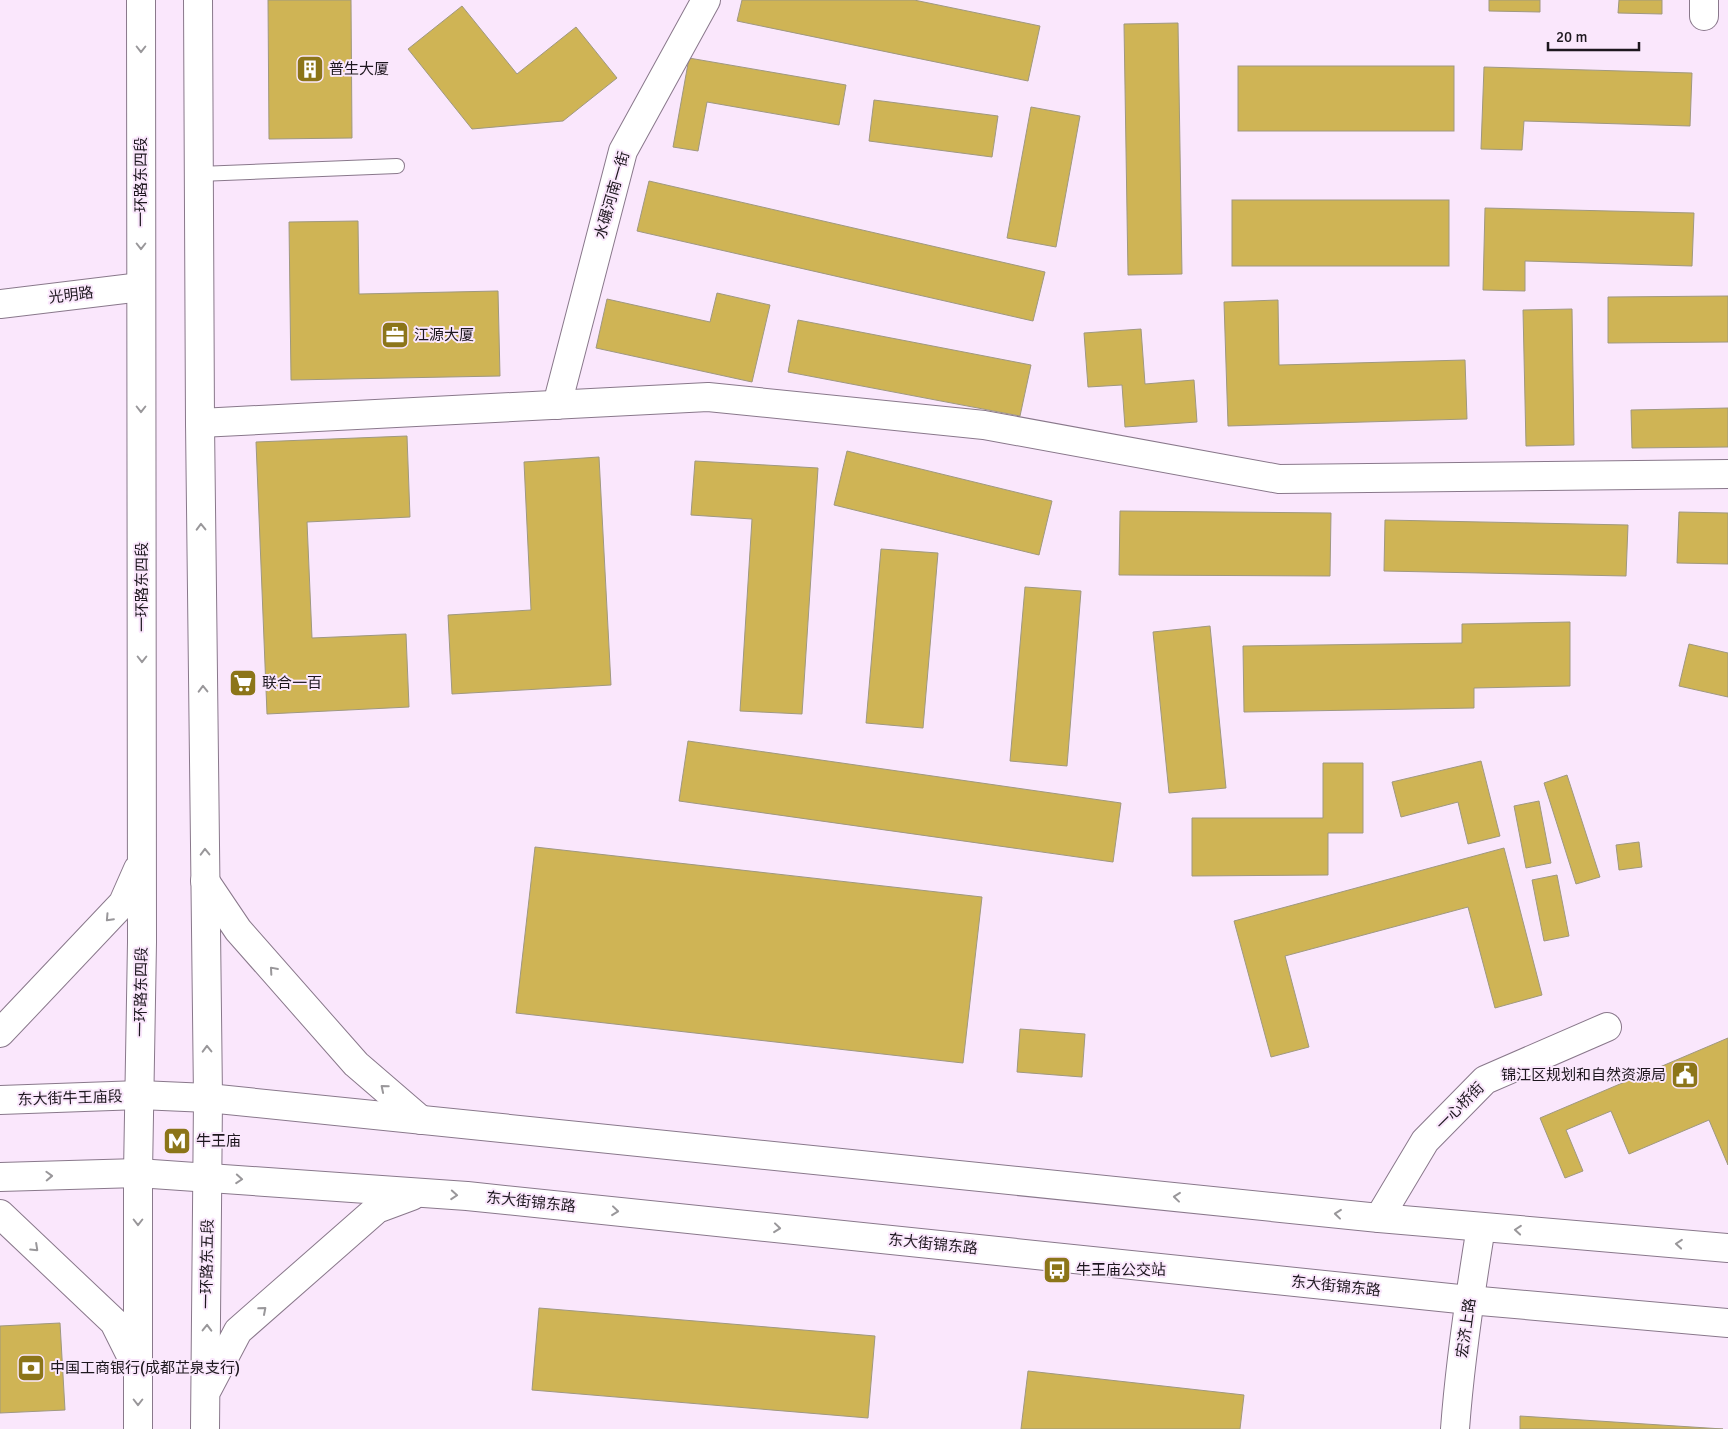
<svg xmlns="http://www.w3.org/2000/svg" width="1728" height="1429" font-family="Signika,'Noto Sans SC',sans-serif">
  <rect width="100%" height="100%" fill="#fae7fc"/>
  <g fill="#cfb455" stroke="#9f9880">
    <path d="M268,0H351L352,138L269,139Z"/>
    <path d="M742,0H914L1040,26L1028,81L737,21Z"/>
    <path d="M1489,0H1540V12L1489,11Z"/>
    <path d="M1619,0H1662V14L1618,13Z"/>
    <path d="M462,6L517,74L576,27L617,78L563,121L472,129L408,49Z"/>
    <path d="M1178,23L1182,274L1128,275L1124,24Z"/>
    <path d="M689,58L846,85L839,125L707,102L698,151L673,147Z"/>
    <rect x="1238" y="66" width="216" height="65"/>
    <path d="M1484,67L1692,73L1690,126L1524,121L1522,150L1481,149Z"/>
    <path d="M874,100L998,116L992,157L869,141Z"/>
    <path d="M1031,107L1080,116L1056,247L1007,238Z"/>
    <path d="M649,181L1045,272L1033,321L637,231Z"/>
    <rect x="1232" y="200" width="217" height="66"/>
    <path d="M1485,208L1694,213L1692,266L1525,261V291L1483,290Z"/>
    <path d="M358,221L359,294L498,291L500,376L291,380L289,222Z"/>
    <path d="M717,293L770,305L752,382L596,348L607,299L710,322Z"/>
    <path d="M1728,296V342L1608,343V297Z"/>
    <path d="M1278,300L1279,365L1465,360L1467,419L1228,426L1224,302Z"/>
    <path d="M1572,309L1574,445L1526,446L1523,310Z"/>
    <path d="M798,320L1031,365L1020,416L788,372Z"/>
    <path d="M1141,329L1145,384L1194,380L1197,422L1125,427L1122,385L1088,387L1084,333Z"/>
    <path d="M1728,408V447L1632,448L1631,410Z"/>
    <path d="M407,436L410,517L307,522L312,638L406,634L409,707L267,714L256,442Z"/>
    <path d="M847,451L1052,501L1039,555L834,505Z"/>
    <path d="M599,457L611,685L452,694L448,615L531,610L524,462Z"/>
    <path d="M695,461L818,468L802,714L740,711L752,519L691,515Z"/>
    <path d="M1120,511L1331,513L1330,576L1119,575Z"/>
    <path d="M1679,512L1728,513V564L1677,563Z"/>
    <path d="M1385,520L1628,525L1626,576L1384,571Z"/>
    <path d="M881,549L938,553L923,728L866,723Z"/>
    <path d="M1025,587L1081,591L1067,766L1010,761Z"/>
    <path d="M1570,622V686L1474,688V708L1244,712L1243,646L1462,643V624Z"/>
    <path d="M1210,626L1226,788L1169,793L1153,632Z"/>
    <path d="M1689,644L1728,653V697L1679,686Z"/>
    <path d="M688,741L1121,803L1113,862L679,801Z"/>
    <path d="M1481,761L1500,836L1468,844L1458,802L1401,817L1392,782Z"/>
    <path d="M1323,763H1363V833H1328V875L1192,876V818H1323Z"/>
    <path d="M1567,775L1600,877L1576,884L1544,783Z"/>
    <path d="M1539,801L1551,863L1526,868L1514,806Z"/>
    <path d="M1639,842L1642,867L1619,870L1616,845Z"/>
    <path d="M535,847L982,897L963,1063L516,1013Z"/>
    <path d="M1504,848L1542,995L1495,1008L1468,907L1285,956L1309,1047L1271,1057L1234,921Z"/>
    <path d="M1557,875L1569,936L1544,941L1532,880Z"/>
    <path d="M1020,1029L1085,1034L1082,1077L1017,1072Z"/>
    <path d="M1728,1038V1165L1709,1120L1629,1154L1611,1111L1566,1130L1583,1171L1565,1178L1540,1118Z"/>
    <path d="M539,1308L875,1336L868,1418L532,1390Z"/>
    <path d="M60,1323L65,1410L0,1413V1326Z"/>
    <path d="M1028,1371L1244,1395L1240,1429H1021Z"/>
    <path d="M1520,1416L1723,1429H1520Z"/>
  </g>
  <g fill="none" stroke-linecap="round" stroke-linejoin="round">
    <g stroke="#89788b" stroke-width="16">
      <path id="service" d="M199,174L397,166"/>
    </g>
    <g stroke="#89788b" stroke-width="30">
      <g id="minor">
        <path d="M1704,16V0"/>
        <path d="M0,304L141,287"/>
        <path d="M557,405L623,151L706,0"/>
        <path d="M200,423L708,397L984,425L1279,479L1728,474"/>
        <path d="M1379,1218L1425,1141L1485,1080L1607,1027"/>
        <path d="M1455,1429C1460,1361 1470,1294 1481,1227"/>
      </g>
    </g>
    <g stroke="#89788b" stroke-width="30">
      <g id="primary">
        <path d="M198,0L200,423L208,1098L205,1429"/>
        <path d="M205,881L238,930L356,1064L421,1120"/>
        <path d="M0,1033L123,903L138,869"/>
        <path d="M0,1100L140,1095L208,1098L1379,1218L1728,1248"/>
        <path d="M0,1177L138,1173L467,1196L1469,1300L1728,1323"/>
        <path d="M0,1214L114,1322L136,1366"/>
        <path d="M208,1388L238,1331L377,1209L412,1196"/>
        <path d="M138,1429V1173L142,942L141,0"/>
      </g>
    </g>
    <use href="#service" stroke="#fff" stroke-width="14"/>
    <use href="#minor" stroke="#fff" stroke-width="28"/>
    <use href="#primary" stroke="#fff" stroke-width="28"/>
  </g>
  <defs><path id="oneway-chevron" d="M-2-3.5L2.5 0L-2 3.5" fill="none" stroke-width="1.6" stroke-linecap="round" stroke-linejoin="round" transform="scale(1.25)"/></defs>
  <g stroke="#99979a">
    <use href="#oneway-chevron" transform="translate(141 49) rotate(90)"/>
    <use href="#oneway-chevron" transform="translate(141 246) rotate(90)"/>
    <use href="#oneway-chevron" transform="translate(141 409) rotate(90)"/>
    <use href="#oneway-chevron" transform="translate(201 527) rotate(-91)"/>
    <use href="#oneway-chevron" transform="translate(142 659) rotate(90)"/>
    <use href="#oneway-chevron" transform="translate(203 689) rotate(-91)"/>
    <use href="#oneway-chevron" transform="translate(205 852) rotate(-91)"/>
    <use href="#oneway-chevron" transform="translate(109 918) rotate(133)"/>
    <use href="#oneway-chevron" transform="translate(273 970) rotate(-131)"/>
    <use href="#oneway-chevron" transform="translate(207 1049) rotate(-91)"/>
    <use href="#oneway-chevron" transform="translate(384 1088) rotate(-140)"/>
    <use href="#oneway-chevron" transform="translate(49 1176) rotate(-2)"/>
    <use href="#oneway-chevron" transform="translate(239 1179) rotate(4)"/>
    <use href="#oneway-chevron" transform="translate(454 1195) rotate(4)"/>
    <use href="#oneway-chevron" transform="translate(1177 1197) rotate(-174)"/>
    <use href="#oneway-chevron" transform="translate(615 1211) rotate(6)"/>
    <use href="#oneway-chevron" transform="translate(1338 1214) rotate(-174)"/>
    <use href="#oneway-chevron" transform="translate(138 1222) rotate(90)"/>
    <use href="#oneway-chevron" transform="translate(777 1228) rotate(6)"/>
    <use href="#oneway-chevron" transform="translate(1518 1230) rotate(-175)"/>
    <use href="#oneway-chevron" transform="translate(1679 1244) rotate(-175)"/>
    <use href="#oneway-chevron" transform="translate(35 1248) rotate(43)"/>
    <use href="#oneway-chevron" transform="translate(263 1310) rotate(-41)"/>
    <use href="#oneway-chevron" transform="translate(207 1328) rotate(-89)"/>
    <use href="#oneway-chevron" transform="translate(138 1402) rotate(90)"/>
  </g>
  <defs>
    <g id="building-square" transform="scale(1.4375)"><rect x="-9" y="-9" width="18" height="18" rx="4" fill="#8c7519" stroke="#fae7fc"/><path d="M-4-6H4V6H1V3H-1V6H-4ZM-2.5-4.3h1.7v1.8h-1.7ZM.8-4.3h1.7v1.8H.8ZM-2.5-1h1.7V.8h-1.7ZM.8-1h1.7V.8H.8Z" fill="#fff"/></g>
    <g id="office-square" transform="scale(1.4375)"><rect x="-9" y="-9" width="18" height="18" rx="4" fill="#8c7519" stroke="#fae7fc"/><path d="M-6-3h4V-5.5h4V-3h4V5H-6ZM-1-4.5V-3h2v-1.5ZM-6 0V1H6V0Z" fill="#fff"/></g>
    <g id="supermarket-square" transform="scale(1.4375)"><rect x="-9" y="-9" width="18" height="18" rx="4" fill="#8c7519" stroke="#fae7fc"/><path d="M-6-5.5h2.5l.6 2H6L4.5 2H-2.5L-4.4-4H-6ZM-1.5 3.2a1.3 1.3 0 1 0 .1 0ZM3 3.2a1.3 1.3 0 1 0 .1 0Z" fill="#fff"/></g>
    <g id="civic-square" transform="scale(1.4375)"><rect x="-9" y="-9" width="18" height="18" rx="4" fill="#8c7519" stroke="#fae7fc"/><path d="M-.6-6.5H3V-4.5H.6V-3L4-1V1h2V6H-6V1h2V-1L-.6-3ZM-1.2 2.5V6h2.4V2.5Z" fill="#fff"/></g>
    <g id="metro-square" transform="scale(1.4375)"><rect x="-9" y="-9" width="18" height="18" rx="4" fill="#8c7519" stroke="#fae7fc"/><path d="M-5.5 5V-5H-3L0 0L3-5H5.5V5H3V-.5L0 4L-3-.5V5Z" fill="#fff"/></g>
    <g id="bus-square" transform="scale(1.4375)"><rect x="-9" y="-9" width="18" height="18" rx="4" fill="#8c7519" stroke="#fae7fc"/><path d="M-5-6H5V4H4V6H2V4H-2V6H-4V4H-5ZM-3.5-4V0h7V-4ZM-3.5 1.2v1.5H-2V1.2ZM2 1.2v1.5H3.5V1.2Z" fill="#fff"/></g>
    <g id="bank-square" transform="scale(1.4375)"><rect x="-9" y="-9" width="18" height="18" rx="4" fill="#8c7519" stroke="#fae7fc"/><path d="M-6-4H6V4H-6ZM0-2.3a2.3 2.3 0 1 0 0 4.6a2.3 2.3 0 1 0 0-4.6Z" fill="#fff"/></g>
  </defs>
  <g fill-rule="evenodd">
    <use href="#building-square" x="310" y="69"/>
    <use href="#office-square" x="395" y="335"/>
    <use href="#supermarket-square" x="243" y="683"/>
    <use href="#civic-square" x="1685" y="1075"/>
    <use href="#metro-square" x="177" y="1141"/>
    <use href="#bus-square" x="1057" y="1270"/>
    <use href="#bank-square" x="31" y="1368"/>
  </g>
  <g text-anchor="middle" dominant-baseline="central" stroke-width="4" stroke-linejoin="round" paint-order="stroke">
    <g font-size="15" fill="#1d171e" stroke="#fae7fc" text-anchor="start">
      <text x="329" y="69">普生大厦</text>
      <text x="414" y="335">江源大厦</text>
      <text x="262" y="683">联合一百</text>
      <text x="1666" y="1075" text-anchor="end">锦江区规划和自然资源局</text>
      <text x="196" y="1141">牛王庙</text>
      <text x="1076" y="1270">牛王庙公交站</text>
      <text x="50" y="1368">中国工商银行(成都芷泉支行)</text>
    </g>
    <g font-size="15" fill="#1d171e" stroke="#fae7fc">
      <text transform="translate(141 182) rotate(-90)">一环路东四段</text>
      <text transform="translate(612 195) rotate(-74)">水碾河南一街</text>
      <text transform="translate(71 295) rotate(-7)">光明路</text>
      <text transform="translate(142 587) rotate(-90)">一环路东四段</text>
      <text transform="translate(141 992) rotate(-89)">一环路东四段</text>
      <text transform="translate(70 1098) rotate(-2)">东大街牛王庙段</text>
      <text transform="translate(1460 1106) rotate(-45)">一心桥街</text>
      <text transform="translate(531 1202) rotate(6)">东大街锦东路</text>
      <text transform="translate(933 1244) rotate(6)">东大街锦东路</text>
      <text transform="translate(207 1264) rotate(-89)">一环路东五段</text>
      <text transform="translate(1336 1286) rotate(6)">东大街锦东路</text>
      <text transform="translate(1466 1328) rotate(-82)">宏济上路</text>
    </g>
  </g>
  <path d="M1548 42v8h91v-8" fill="none" stroke="#1d171e" stroke-width="2.5"/>
  <text x="1556" y="42" font-size="15" fill="#1d171e" stroke="#fae7fc" stroke-width="4" paint-order="stroke">20 m</text>
</svg>
